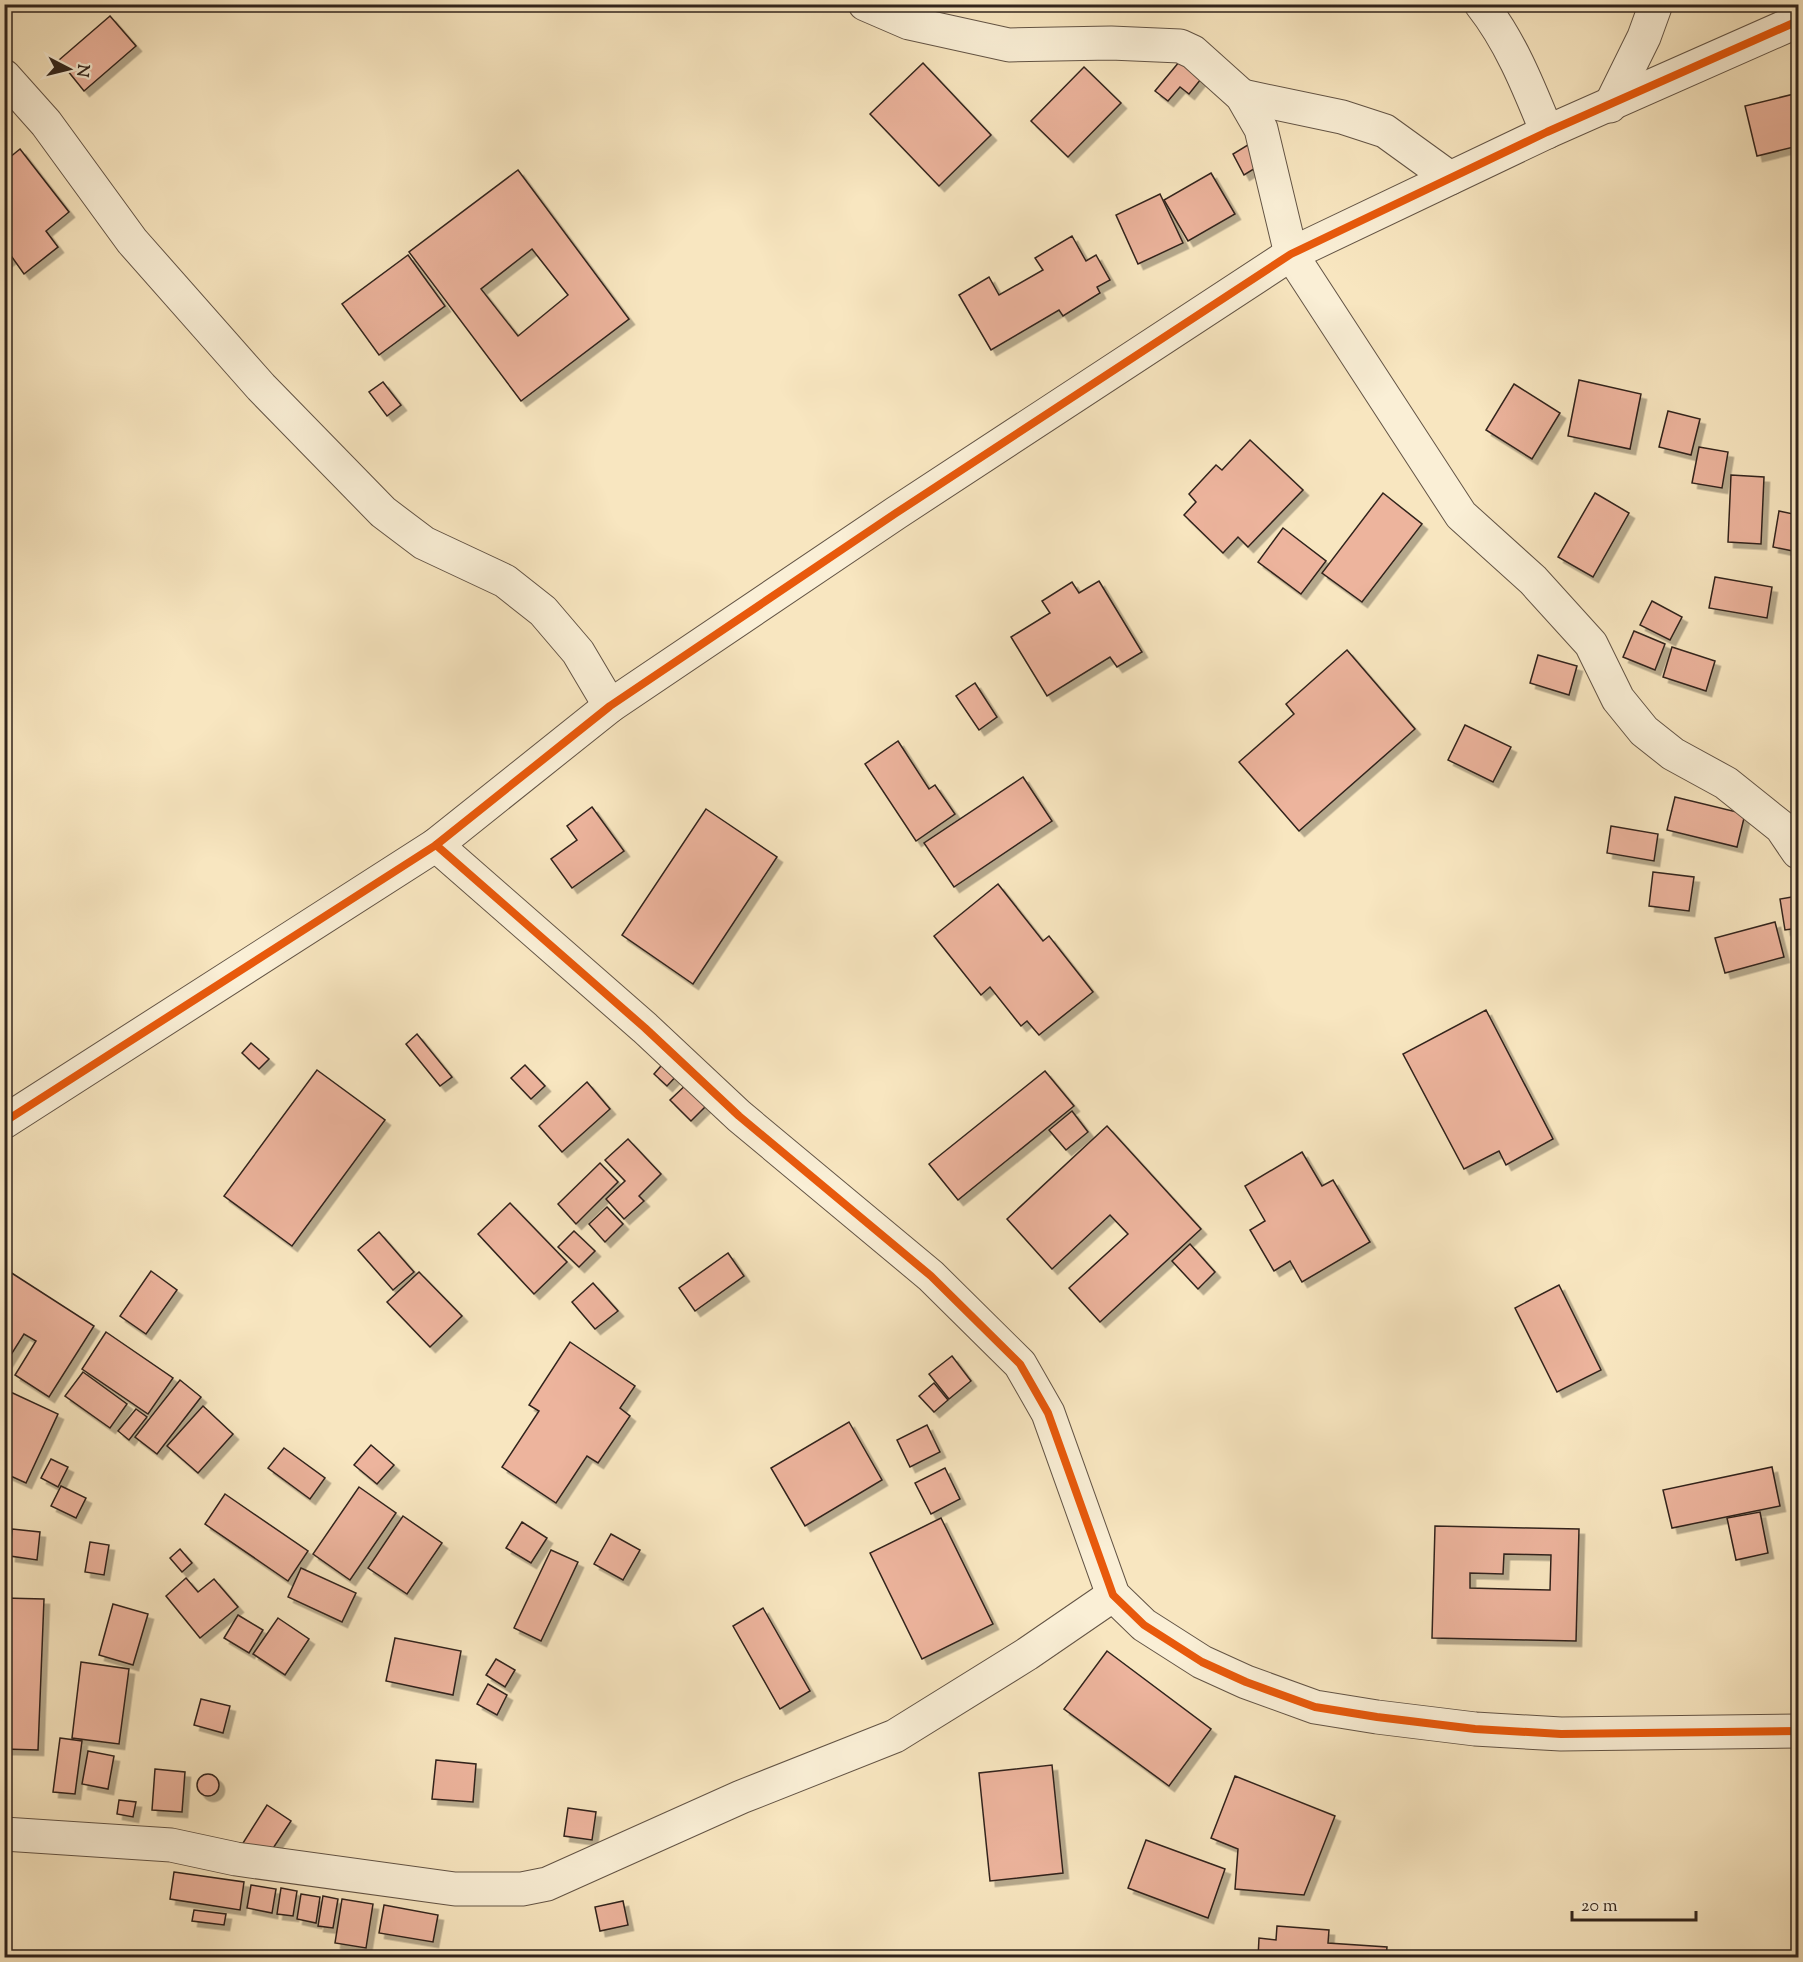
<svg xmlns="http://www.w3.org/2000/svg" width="1803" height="1962" font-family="'Sorts Mill Goudy',serif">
  <defs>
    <filter id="shadow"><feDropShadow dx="5.5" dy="5.5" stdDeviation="0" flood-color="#0004"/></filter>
  </defs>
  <rect width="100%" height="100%" fill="#f8e6c0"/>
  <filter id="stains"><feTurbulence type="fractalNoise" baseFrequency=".00333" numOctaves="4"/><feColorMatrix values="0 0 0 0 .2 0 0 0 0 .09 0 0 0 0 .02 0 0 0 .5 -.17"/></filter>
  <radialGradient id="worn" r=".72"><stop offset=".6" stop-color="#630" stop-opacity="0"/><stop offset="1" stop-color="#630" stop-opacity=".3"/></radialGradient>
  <g fill="#edb49d" stroke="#31241c" stroke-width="1.5" fill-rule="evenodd" filter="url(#shadow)">
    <path d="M110,16L136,46L84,91L59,60Z"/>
    <path d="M1184,56L1205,74L1189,94L1180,87L1168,101L1155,91Z"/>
    <path d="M923,63L991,135L939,186L870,114Z"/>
    <path d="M1084,67L1121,103L1068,157L1031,121Z"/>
    <path d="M1798,93V146L1757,156L1745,106Z"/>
    <path d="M1251,143L1262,164L1244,175L1233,154Z"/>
    <path d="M20,149L69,212L46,231L58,247L24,274L12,257L4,263V162Z"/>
    <path d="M518,170L629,319L521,401L409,252ZM532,249L568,295L518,336L481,289Z"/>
    <path d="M1211,173L1235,214L1188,241L1164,200Z"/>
    <path d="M1160,194L1183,243L1138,264L1116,215Z"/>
    <path d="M1072,236L1086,261L1096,255L1110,280L1097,287L1100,293L1063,316L1059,310L991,350L959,295L989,277L999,295L1043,270L1035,258Z"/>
    <path d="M408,255L445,306L379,355L342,304Z"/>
    <path d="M1579,380L1641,394L1630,449L1568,436Z"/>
    <path d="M383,382L401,405L387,416L369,392Z"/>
    <path d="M1514,384L1560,413L1532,459L1486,430Z"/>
    <path d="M1668,411L1700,419L1691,455L1659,447Z"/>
    <path d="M1250,440L1303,490L1248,547L1238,537L1223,553L1184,515L1196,502L1189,494L1216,465L1222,470Z"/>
    <path d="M1699,447L1728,452L1722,488L1692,483Z"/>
    <path d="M1731,475L1764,477L1761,544L1728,542Z"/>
    <path d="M1383,493L1422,524L1362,602L1322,573Z"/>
    <path d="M1595,493L1629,513L1593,577L1558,557Z"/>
    <path d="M1779,511L1798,515V552L1773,547Z"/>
    <path d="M1283,528L1326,561L1301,594L1258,562Z"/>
    <path d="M1715,577L1772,587L1767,618L1709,608Z"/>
    <path d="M1099,581L1142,652L1117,667L1110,657L1047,696L1011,637L1050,613L1042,601L1072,582L1079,593Z"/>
    <path d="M1652,601L1682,617L1670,640L1640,625Z"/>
    <path d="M1634,631L1665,644L1655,670L1623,657Z"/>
    <path d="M1672,647L1715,661L1706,691L1663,677Z"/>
    <path d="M1347,650L1415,729L1299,831L1239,762L1294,714L1286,704Z"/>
    <path d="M1538,655L1577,666L1569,695L1530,683Z"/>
    <path d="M975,683L997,717L979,730L956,696Z"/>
    <path d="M1465,725L1511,747L1493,782L1448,760Z"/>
    <path d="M898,741L929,789L935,785L955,814L916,841L865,764Z"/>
    <path d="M1023,777L1052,821L954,887L924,843Z"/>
    <path d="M1675,797L1745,814L1737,847L1667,830Z"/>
    <path d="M592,807L624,851L572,888L551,859L577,840L567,826Z"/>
    <path d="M706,809L777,857L693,984L622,935Z"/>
    <path d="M1611,826L1658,834L1654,861L1607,853Z"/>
    <path d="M1653,872L1694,877L1689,911L1649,906Z"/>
    <path d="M998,884L1043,941L1049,936L1093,992L1039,1035L1027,1021L1021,1026L990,987L981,995L934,936Z"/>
    <path d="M1798,896V928L1785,930L1780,899Z"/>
    <path d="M1775,922L1784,957L1725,973L1715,938Z"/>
    <path d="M1486,1010L1553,1139L1506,1165L1499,1151L1464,1169L1403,1054Z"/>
    <path d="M417,1034L452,1077L440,1086L406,1044Z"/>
    <path d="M251,1043L269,1059L259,1069L242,1053Z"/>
    <path d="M667,1059L680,1072L667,1086L654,1074Z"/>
    <path d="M525,1065L545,1086L531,1099L511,1078Z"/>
    <path d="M317,1070L385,1120L292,1246L224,1196Z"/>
    <path d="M1045,1071L1074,1106L958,1200L929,1164Z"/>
    <path d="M690,1081L711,1101L691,1121L670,1100Z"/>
    <path d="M587,1082L610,1109L562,1152L539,1126Z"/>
    <path d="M1072,1111L1088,1132L1066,1150L1049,1130Z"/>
    <path d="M1107,1126L1201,1229L1100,1322L1069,1288L1128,1234L1110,1215L1052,1269L1007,1219Z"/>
    <path d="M628,1139L661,1174L639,1196L644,1201L624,1219L606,1199L625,1181L605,1160Z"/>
    <path d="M1302,1152L1322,1186L1333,1180L1370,1242L1302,1282L1290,1261L1274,1271L1250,1230L1265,1221L1245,1186Z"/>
    <path d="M600,1163L618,1182L576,1224L558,1204Z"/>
    <path d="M510,1203L567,1262L534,1294L478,1234Z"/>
    <path d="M607,1207L623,1224L605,1242L589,1224Z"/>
    <path d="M574,1231L595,1251L579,1267L558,1247Z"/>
    <path d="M379,1232L414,1272L393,1290L358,1250Z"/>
    <path d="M1190,1244L1215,1272L1198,1289L1172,1261Z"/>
    <path d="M728,1253L744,1276L695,1311L679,1288Z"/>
    <path d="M7,1270L94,1326L49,1397L15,1375L36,1341L24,1334L4,1366V1275Z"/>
    <path d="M151,1271L177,1290L146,1334L120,1316Z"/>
    <path d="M419,1272L462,1316L430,1347L387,1302Z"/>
    <path d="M593,1283L618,1311L595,1329L572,1302Z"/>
    <path d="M1559,1285L1601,1370L1557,1392L1515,1308Z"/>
    <path d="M106,1332L173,1378L148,1414L82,1369Z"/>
    <path d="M570,1342L635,1386L620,1408L630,1416L598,1463L587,1456L556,1503L502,1467L539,1411L529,1405Z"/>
    <path d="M952,1356L971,1381L949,1399L929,1374Z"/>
    <path d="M83,1372L127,1404L110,1428L65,1396Z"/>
    <path d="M180,1380L201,1397L157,1454L135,1437Z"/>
    <path d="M934,1383L948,1400L934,1412L919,1396Z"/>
    <path d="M4,1389L58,1414L26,1483L4,1473Z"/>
    <path d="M203,1406L233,1434L198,1473L167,1446Z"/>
    <path d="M136,1409L147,1417L129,1440L118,1431Z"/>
    <path d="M849,1422L882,1480L805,1526L771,1468Z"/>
    <path d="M927,1425L940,1452L910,1467L897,1440Z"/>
    <path d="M371,1445L394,1465L377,1484L354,1465Z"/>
    <path d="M284,1448L325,1478L310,1499L268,1468Z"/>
    <path d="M51,1459L68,1467L58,1487L41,1478Z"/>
    <path d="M1772,1467L1780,1506L1672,1528L1663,1490Z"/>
    <path d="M945,1468L960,1499L931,1514L915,1483Z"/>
    <path d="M61,1486L86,1498L76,1518L51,1506Z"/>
    <path d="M359,1487L396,1513L350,1580L313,1554Z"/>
    <path d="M225,1494L308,1551L288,1581L205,1524Z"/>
    <path d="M1760,1512L1768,1553L1736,1560L1727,1518Z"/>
    <path d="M403,1516L442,1543L407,1594L368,1568Z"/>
    <path d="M941,1518L993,1624L922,1659L870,1553Z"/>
    <path d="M522,1522L547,1538L531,1563L506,1548Z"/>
    <path d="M1435,1526L1579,1529L1576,1641L1432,1638ZM1504,1554L1551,1555L1550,1590L1470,1588V1573L1503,1574Z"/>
    <path d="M12,1529L40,1532L37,1560L10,1556Z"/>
    <path d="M611,1534L640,1550L623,1580L594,1564Z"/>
    <path d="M90,1542L109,1545L104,1575L85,1572Z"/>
    <path d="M180,1549L192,1563L182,1572L170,1558Z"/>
    <path d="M551,1550L578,1562L541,1641L514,1628Z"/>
    <path d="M301,1568L356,1593L342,1622L288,1597Z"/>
    <path d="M186,1578L198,1592L214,1579L238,1607L200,1638L166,1596Z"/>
    <path d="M4,1598L44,1599L38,1750L4,1749L9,1619H4Z"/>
    <path d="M113,1604L148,1614L133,1665L99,1655Z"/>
    <path d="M763,1608L810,1691L780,1709L733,1626Z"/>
    <path d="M238,1615L263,1630L249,1653L224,1638Z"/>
    <path d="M278,1618L309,1639L285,1675L253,1654Z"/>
    <path d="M395,1638L461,1651L453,1695L386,1681Z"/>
    <path d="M1107,1651L1211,1729L1169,1786L1064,1709Z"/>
    <path d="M496,1659L515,1670L505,1687L486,1675Z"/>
    <path d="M81,1662L129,1669L119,1744L72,1738Z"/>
    <path d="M488,1684L507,1695L497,1715L477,1704Z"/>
    <path d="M201,1699L230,1706L223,1733L194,1725Z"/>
    <path d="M60,1738L82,1741L75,1794L53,1792Z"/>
    <path d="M88,1751L114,1756L108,1789L82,1784Z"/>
    <path d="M436,1760L476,1764L473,1802L432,1799Z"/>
    <path d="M1052,1765L1063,1873L990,1881L979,1773Z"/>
    <path d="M155,1769L185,1772L182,1812L152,1810Z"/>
    <circle cx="208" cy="1785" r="11"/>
    <path d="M1235,1776L1335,1816L1304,1895L1235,1889L1238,1849L1211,1838Z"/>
    <path d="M119,1800L136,1802L133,1817L117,1814Z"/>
    <path d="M267,1805L291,1821L266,1859L243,1843Z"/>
    <path d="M568,1808L596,1812L592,1840L564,1836Z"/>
    <path d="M1146,1840L1225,1869L1208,1918L1128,1888Z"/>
    <path d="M174,1872L244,1882L240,1910L170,1899Z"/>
    <path d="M251,1885L276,1889L272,1913L247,1908Z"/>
    <path d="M281,1888L297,1891L293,1916L277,1914Z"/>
    <path d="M301,1894L320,1897L316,1923L297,1919Z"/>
    <path d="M323,1896L338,1899L333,1928L318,1926Z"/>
    <path d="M342,1899L373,1904L366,1948L335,1943Z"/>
    <path d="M623,1901L628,1925L600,1931L595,1907Z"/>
    <path d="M384,1905L438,1915L433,1942L379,1933Z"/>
    <path d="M194,1910L226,1914L224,1925L192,1921Z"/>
    <path d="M1277,1926L1329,1930L1328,1943L1387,1947L1386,1958H1258L1259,1938L1276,1940Z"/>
  </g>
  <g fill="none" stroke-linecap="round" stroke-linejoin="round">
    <g stroke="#635445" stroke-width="35">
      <g id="minor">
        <path d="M865,4L909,23L1009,45L1111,43L1180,46L1193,52L1242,96L1261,129L1291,254L1461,515L1533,580L1591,644L1618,699L1644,731L1673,754L1726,783L1781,827L1798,852"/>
        <path d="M1481,4C1511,42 1529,88 1547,132"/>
        <path d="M4,76L46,123L132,241L261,387L383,512L424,543L505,581L543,611L578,652L610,706"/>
        <path d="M1242,96L1342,117L1385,131L1450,178"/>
        <path d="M1610,106L1644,37L1656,4"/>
        <path d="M436,845L645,1028L739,1116L931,1276L1020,1364L1048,1413L1113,1595L1144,1625L1202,1662L1246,1682L1315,1707L1377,1717L1475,1729L1561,1734L1798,1731"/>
        <path d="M4,1122L436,845L610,706L896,513L1291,254L1547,132L1798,21"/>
        <path d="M4,1834L171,1845L236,1859L455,1889H522L547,1884L741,1797L895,1736L1027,1654L1113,1595"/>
      </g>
    </g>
    <use href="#minor" stroke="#faefd6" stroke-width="33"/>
    <g stroke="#faefd6" stroke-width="11">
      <g id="cycleway">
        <path d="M436,845L645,1028L739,1116L931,1276L1020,1364L1048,1413L1113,1595L1144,1625L1202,1662L1246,1682L1315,1707L1377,1717L1475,1729L1561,1734L1798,1731"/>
        <path d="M4,1122L436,845L610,706L896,513L1291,254L1547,132L1798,21"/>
      </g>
    </g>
    <use href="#cycleway" stroke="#e8590c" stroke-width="8"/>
  </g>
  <rect width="1803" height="1962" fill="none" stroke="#f8e6c0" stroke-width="24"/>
  <rect x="6" y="6" width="1791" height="1950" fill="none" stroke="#31241c" stroke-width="3"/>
  <rect x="12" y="12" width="1779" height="1938" fill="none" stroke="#31241c" stroke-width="1.5"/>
  <g transform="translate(69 69) rotate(97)" stroke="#faefd6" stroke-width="4.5" paint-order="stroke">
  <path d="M0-4.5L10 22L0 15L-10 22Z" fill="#31241c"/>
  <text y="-9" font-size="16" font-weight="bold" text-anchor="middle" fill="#31241c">N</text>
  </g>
  <path d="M1572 1911v9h124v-9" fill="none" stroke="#31241c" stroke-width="3"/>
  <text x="1581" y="1911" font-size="18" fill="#31241c" stroke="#faefd6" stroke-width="4.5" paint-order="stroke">20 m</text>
  <rect width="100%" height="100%" filter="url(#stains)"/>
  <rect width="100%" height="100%" fill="url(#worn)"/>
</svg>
